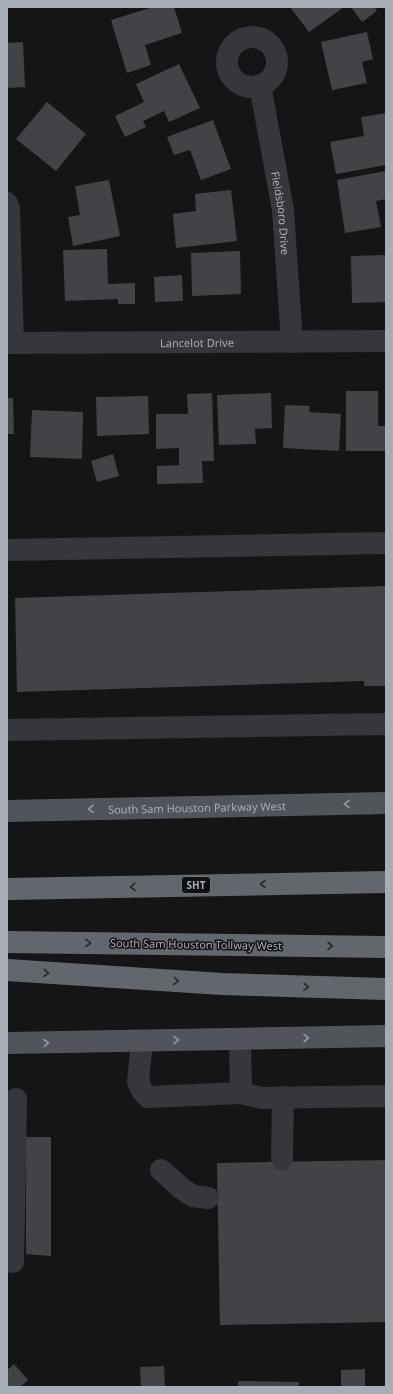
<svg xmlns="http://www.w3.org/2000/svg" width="393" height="1394" font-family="'Noto Sans',sans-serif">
  <rect width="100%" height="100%" fill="#151517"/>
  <g fill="#414347">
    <path d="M153,7H174L182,33L145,45L151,65L127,73L111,20Z"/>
    <path d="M290,7H344L309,32Z"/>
    <path d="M351,7H374L377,11L362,22Z"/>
    <path d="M367,32L373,59L362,62L367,83L332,90L321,42Z"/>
    <path d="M23,42L25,87L7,88V43Z"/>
    <path d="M179,64L200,108L169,122L164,111L143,121L146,127L125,137L115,116L144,102L136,84Z"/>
    <path d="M47,102L86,134L56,171L16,139Z"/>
    <path d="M386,113V165L336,174L330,142L364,136L361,117Z"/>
    <path d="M213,120L231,169L201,180L190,150L174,155L167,137Z"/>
    <path d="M386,171V199L376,201L381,227L345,233L337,180Z"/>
    <path d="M109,180L120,236L73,246L68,217L80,215L75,186Z"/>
    <path d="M231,190L237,241L176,248L173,214L196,211L195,194Z"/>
    <path d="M107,249L108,284L135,283V304H118V299L65,301L63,250Z"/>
    <path d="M240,251L241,294L192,296L191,253Z"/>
    <path d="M386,255V302L352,303L351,256Z"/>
    <path d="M182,275L183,301L155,302L154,277Z"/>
    <path d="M346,391H378V426H386V451H346Z"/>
    <path d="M212,393L214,461H202L203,483L157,484V466L179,465V448L156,449V414H188L187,394Z"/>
    <path d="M271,393L272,428L255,429L256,444L219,445L217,395Z"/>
    <path d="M148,396L149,434L97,436L96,397Z"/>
    <path d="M7,398H13L14,434H7Z"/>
    <path d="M285,405L310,406L309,412L341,414L339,451L283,448Z"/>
    <path d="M32,410L83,412L82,459L30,457Z"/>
    <path d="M113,454L119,476L97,482L91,461Z"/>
    <path d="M386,586V686H364V681L17,692L15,598Z"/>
    <path d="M26,1137H51V1256L26,1254Z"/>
    <path d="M386,1160V1322L220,1325L217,1163Z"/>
    <path d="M14,1364L28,1380L20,1387H7V1370Z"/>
    <path d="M164,1366L165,1387H141L140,1367Z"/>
    <path d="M365,1369V1387H341V1370Z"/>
    <path d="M238,1381L299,1382V1387H238Z"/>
  </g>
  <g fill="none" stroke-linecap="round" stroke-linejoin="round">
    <g stroke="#36373c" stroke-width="22">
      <circle cx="252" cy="62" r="25"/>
      <path id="s1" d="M260,85L283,210L292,342"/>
      <path d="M7,203L9,208L13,343"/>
      <path id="s2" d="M7,343L386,341"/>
      <path d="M7,550L386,543"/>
      <path d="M7,730L386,724"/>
      <path d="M240,1039L241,1093L262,1098L386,1096"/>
      <path d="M142,1041L138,1082L143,1092L148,1097L241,1093"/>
      <path d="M282,1159L283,1097"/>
      <path d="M161,1170L181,1188L193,1196L208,1198"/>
      <path d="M13,1262L16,1099"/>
    </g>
    <g stroke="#52545b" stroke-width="22">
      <path id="s3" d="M7,811L386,803"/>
      <path d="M7,1043L386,1036"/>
    </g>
    <g stroke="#62666d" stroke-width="22">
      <path d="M7,889L386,882"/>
      <path d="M7,942L386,947"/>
      <path d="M7,970L222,984L386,989"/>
    </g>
  </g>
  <defs><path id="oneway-chevron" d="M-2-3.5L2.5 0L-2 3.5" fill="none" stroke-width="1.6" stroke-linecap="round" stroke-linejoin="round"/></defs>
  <g stroke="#969ba5">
    <use href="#oneway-chevron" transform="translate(347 804) rotate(179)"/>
    <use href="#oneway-chevron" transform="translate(91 809) rotate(179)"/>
    <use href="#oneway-chevron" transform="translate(306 1038) rotate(-1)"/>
    <use href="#oneway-chevron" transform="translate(176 1040) rotate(-1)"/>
    <use href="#oneway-chevron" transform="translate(46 1043) rotate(-1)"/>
  </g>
  <g stroke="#242629">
    <use href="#oneway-chevron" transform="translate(263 884) rotate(179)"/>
    <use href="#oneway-chevron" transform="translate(133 887) rotate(179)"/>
    <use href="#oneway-chevron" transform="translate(88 943) rotate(1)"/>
    <use href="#oneway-chevron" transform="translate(330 946) rotate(1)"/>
    <use href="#oneway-chevron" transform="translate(46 973) rotate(4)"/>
    <use href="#oneway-chevron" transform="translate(176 981) rotate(4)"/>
    <use href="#oneway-chevron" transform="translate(306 987) rotate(2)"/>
  </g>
  <g text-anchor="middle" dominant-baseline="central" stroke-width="3" stroke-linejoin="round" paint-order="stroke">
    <rect fill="#101012" stroke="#7a7e86" stroke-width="1" x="182" y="877" width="28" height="16" rx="3"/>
    <g font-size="10" font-weight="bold" fill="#a7adb7">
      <text x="196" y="885">SHT</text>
    </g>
    <g font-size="11" fill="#a7adb7" stroke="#101012">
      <text stroke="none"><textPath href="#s1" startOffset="130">Fieldsboro Drive</textPath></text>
      <text stroke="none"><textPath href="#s2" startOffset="190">Lancelot Drive</textPath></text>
      <text stroke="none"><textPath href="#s3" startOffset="190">South Sam Houston Parkway West</textPath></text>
      <text transform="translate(196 944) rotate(1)">South Sam Houston Tollway West</text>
    </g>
  </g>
  <rect width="393" height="1394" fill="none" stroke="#a7adb7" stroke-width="16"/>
</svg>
